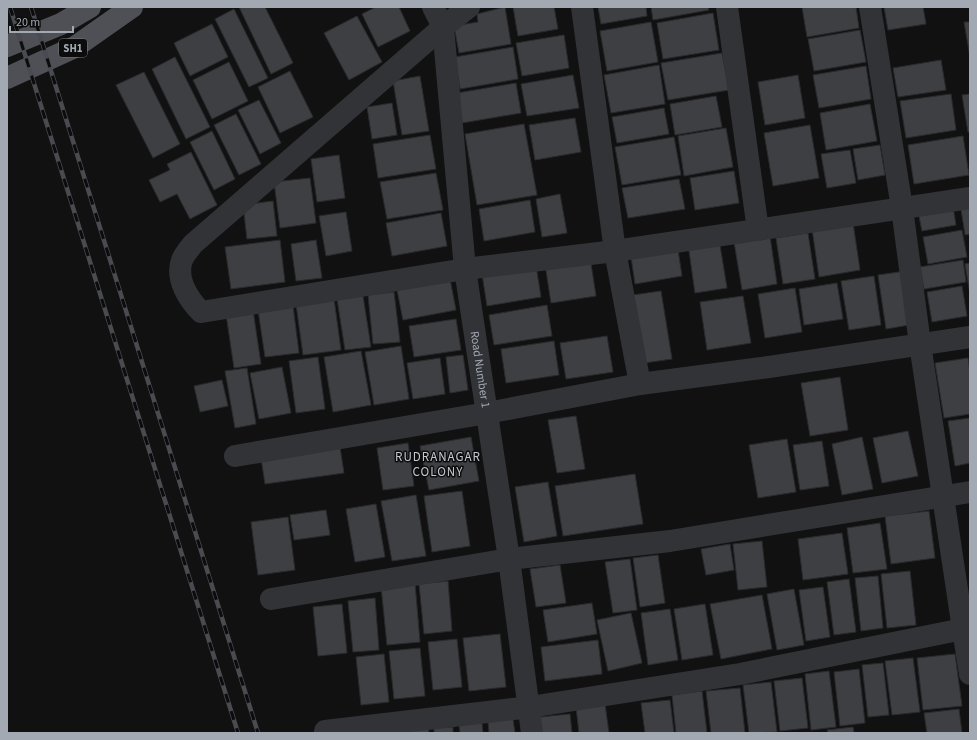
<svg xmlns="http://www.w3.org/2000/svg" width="977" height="740" font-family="'Source Sans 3',sans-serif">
  <rect width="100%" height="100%" fill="#111112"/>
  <g fill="#3d3f42" stroke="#2b2b2e">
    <path d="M239,7H265L293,63L271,74Z"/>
    <path d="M376,7H399L410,31L378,47L362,14Z"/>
    <path d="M505,7L511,44L459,53L454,26L478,22L477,14Z"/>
    <path d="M513,7H554L558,29L518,36Z"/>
    <path d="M598,7H646L647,16L601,24Z"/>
    <path d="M651,7H708L709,10L653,20Z"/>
    <path d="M802,7H856L859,28L807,37Z"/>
    <path d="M884,7H923L926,24L888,30Z"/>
    <path d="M234,9L268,78L249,87L215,19Z"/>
    <path d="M713,13L719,50L663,59L657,23Z"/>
    <path d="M357,16L382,62L349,80L324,33Z"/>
    <path d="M651,22L658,62L607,71L600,31Z"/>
    <path d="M964,22H970V57Z"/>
    <path d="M212,24L228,57L190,76L174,43Z"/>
    <path d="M860,30L866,62L814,71L808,39Z"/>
    <path d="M564,35L569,68L522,76L516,43Z"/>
    <path d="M513,47L518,79L460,89L455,57Z"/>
    <path d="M722,53L729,90L668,100L661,63Z"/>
    <path d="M175,57L210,127L186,139L152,69Z"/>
    <path d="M941,60L946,90L898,97L893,68Z"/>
    <path d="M229,62L248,101L212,119L193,80Z"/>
    <path d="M659,65L665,104L611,113L604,75Z"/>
    <path d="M866,66L871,99L819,108L813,75Z"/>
    <path d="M290,71L313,117L280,133L258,87Z"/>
    <path d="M144,72L180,144L153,158L116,85Z"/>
    <path d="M573,75L579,108L527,116L521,84Z"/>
    <path d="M798,75L805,118L765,125L758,82Z"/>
    <path d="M420,76L429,131L402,135L393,81Z"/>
    <path d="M516,83L521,113L462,123L457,93Z"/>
    <path d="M951,94L956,130L906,138L900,101Z"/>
    <path d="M970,94V132H968L962,95Z"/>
    <path d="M716,96L722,127L675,135L670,104Z"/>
    <path d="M259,100L281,143L260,154L238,110Z"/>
    <path d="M392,103L397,135L372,139L367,107Z"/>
    <path d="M870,104L877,141L826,150L820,113Z"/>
    <path d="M664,108L669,134L617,143L612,117Z"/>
    <path d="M236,114L261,164L239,175L214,125Z"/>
    <path d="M575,118L581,152L535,160L529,125Z"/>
    <path d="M524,124L537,195L477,205L465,134Z"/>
    <path d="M810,125L819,178L773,186L764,133Z"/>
    <path d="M726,128L733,167L684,176L678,136Z"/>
    <path d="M212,131L235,179L214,190L190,142Z"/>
    <path d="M430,135L436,169L378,178L373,144Z"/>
    <path d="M963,136L969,175L914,184L908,145Z"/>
    <path d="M674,137L681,175L622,185L615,147Z"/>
    <path d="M880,145L885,175L858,180L853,149Z"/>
    <path d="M850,150L856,183L827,188L821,154Z"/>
    <path d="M191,152L217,205L190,219L177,194L160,202L149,180L170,170L167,164Z"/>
    <path d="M339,155L345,198L317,202L311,159Z"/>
    <path d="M734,171L739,203L695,210L690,178Z"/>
    <path d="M436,173L443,210L387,219L380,182Z"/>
    <path d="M310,178L316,223L280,228L274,182Z"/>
    <path d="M679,179L685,209L628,218L622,188Z"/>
    <path d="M560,194L567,233L542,237L536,199Z"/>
    <path d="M530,200L535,232L484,241L479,209Z"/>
    <path d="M273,201L277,236L247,239L243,205Z"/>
    <path d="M952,201L956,225L922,231L917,207Z"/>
    <path d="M970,201V234L965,235L960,203Z"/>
    <path d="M346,212L352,251L326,256L319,216Z"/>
    <path d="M441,213L447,246L392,256L386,223Z"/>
    <path d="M852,216L860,270L819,277L811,222Z"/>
    <path d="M962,230L967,257L928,264L923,237Z"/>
    <path d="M808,233L815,279L783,284L776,238Z"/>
    <path d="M770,236L777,284L742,290L734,242Z"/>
    <path d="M719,239L727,288L695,293L688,244Z"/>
    <path d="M280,240L285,282L231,289L225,247Z"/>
    <path d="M316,240L322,278L296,281L291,244Z"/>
    <path d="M677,243L682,276L635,284L630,250Z"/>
    <path d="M590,257L596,296L551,303L545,264Z"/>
    <path d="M963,260L966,282L924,289L920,267Z"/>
    <path d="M970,263V294L965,264Z"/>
    <path d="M536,266L541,297L487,306L482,274Z"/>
    <path d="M906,271L915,324L886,329L878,275Z"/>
    <path d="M449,274L456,310L403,320L396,285Z"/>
    <path d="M874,276L881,325L849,330L841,281Z"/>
    <path d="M837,283L843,319L804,325L799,289Z"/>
    <path d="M962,286L967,316L932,322L927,292Z"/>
    <path d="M795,288L802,332L765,338L758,294Z"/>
    <path d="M661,291L672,359L644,363L633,295Z"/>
    <path d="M394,292L400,342L373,344L368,295Z"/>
    <path d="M363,296L371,347L345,350L337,299Z"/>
    <path d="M743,296L751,343L707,350L700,302Z"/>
    <path d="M334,299L341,350L303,355L296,304Z"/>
    <path d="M547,305L552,336L494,345L489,315Z"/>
    <path d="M293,306L299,353L265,357L258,310Z"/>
    <path d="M253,310L261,364L234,368L226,314Z"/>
    <path d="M456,319L461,350L414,357L409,326Z"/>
    <path d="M607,336L613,372L566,379L560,343Z"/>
    <path d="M554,341L559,375L506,383L501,349Z"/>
    <path d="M401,346L409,399L374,405L365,352Z"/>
    <path d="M361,351L371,405L333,412L324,357Z"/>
    <path d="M463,355L468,390L450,393L446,357Z"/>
    <path d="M318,357L325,409L296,413L289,361Z"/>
    <path d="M440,358L445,394L413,399L407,363Z"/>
    <path d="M968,358L970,372V414L944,418L935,363Z"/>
    <path d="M282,367L291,413L259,419L250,373Z"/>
    <path d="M247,368L256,424L235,428L225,371Z"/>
    <path d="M840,377L848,430L810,436L801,383Z"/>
    <path d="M222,380L228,406L200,412L194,386Z"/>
    <path d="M576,416L585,469L557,473L548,420Z"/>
    <path d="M970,418V463L955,466L948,421Z"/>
    <path d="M908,431L918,476L882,483L873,438Z"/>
    <path d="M471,437L479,481L429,490L420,446Z"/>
    <path d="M862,437L873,489L842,495L832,444Z"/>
    <path d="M787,439L796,492L758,498L749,445Z"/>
    <path d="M822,441L829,486L800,490L793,445Z"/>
    <path d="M408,443L414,486L383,490L377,448Z"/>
    <path d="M340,447L344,473L265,484L261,458Z"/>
    <path d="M635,474L643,524L563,536L555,486Z"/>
    <path d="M548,482L557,536L524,542L515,487Z"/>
    <path d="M462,491L470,546L432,552L424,496Z"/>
    <path d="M416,495L426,556L392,561L381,501Z"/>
    <path d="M376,504L385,557L355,562L346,509Z"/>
    <path d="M326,510L330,535L294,540L290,515Z"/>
    <path d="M929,511L935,558L891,564L885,516Z"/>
    <path d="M288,517L295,570L258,575L251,522Z"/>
    <path d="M880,523L887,569L853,573L847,528Z"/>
    <path d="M842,533L848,574L803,580L798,539Z"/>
    <path d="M762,541L767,587L738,590L733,544Z"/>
    <path d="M730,544L734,570L706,575L701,549Z"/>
    <path d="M658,555L665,603L640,607L633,558Z"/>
    <path d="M630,559L637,610L613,613L605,562Z"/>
    <path d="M560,565L566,603L536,607L530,569Z"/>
    <path d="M910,571L916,625L887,628L881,574Z"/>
    <path d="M878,576L883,628L861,631L855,578Z"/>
    <path d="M849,579L856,632L834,635L827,582Z"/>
    <path d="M448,581L452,631L424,634L419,584Z"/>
    <path d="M415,583L420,642L387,645L381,586Z"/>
    <path d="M823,587L830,637L806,641L799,590Z"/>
    <path d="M794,589L804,645L777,650L767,594Z"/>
    <path d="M762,595L772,649L721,659L710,604Z"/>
    <path d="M375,598L379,650L353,652L348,601Z"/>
    <path d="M592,603L597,634L548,642L543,610Z"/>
    <path d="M342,604L347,653L318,656L313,607Z"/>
    <path d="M705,604L713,655L682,660L674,609Z"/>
    <path d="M670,609L678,660L648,665L641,613Z"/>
    <path d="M631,613L642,663L608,671L597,620Z"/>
    <path d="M500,634L506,687L469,691L463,638Z"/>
    <path d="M457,639L462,687L433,690L428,642Z"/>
    <path d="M598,640L602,674L545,681L541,647Z"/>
    <path d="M420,648L425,696L394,699L389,651Z"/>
    <path d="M384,654L389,702L361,705L356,657Z"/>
    <path d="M955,654L962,706L923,710L917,658Z"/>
    <path d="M913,658L920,712L892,715L885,661Z"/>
    <path d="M883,663L889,715L868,717L862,665Z"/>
    <path d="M859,669L865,723L840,726L834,672Z"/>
    <path d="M829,671L836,727L811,730L805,674Z"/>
    <path d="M802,678L808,728L780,731L774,681Z"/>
    <path d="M771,682L777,732L749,733L743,685Z"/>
    <path d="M740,688L745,733H711L706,691Z"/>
    <path d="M702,691L707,733H676L672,695Z"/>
    <path d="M670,700L674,733H645L641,703Z"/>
    <path d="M605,704L609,733H579L576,707Z"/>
    <path d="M959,709L962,733H927L924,713Z"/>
    <path d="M570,714L572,733H541L540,717Z"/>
    <path d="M513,719L515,733H489L488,722Z"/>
    <path d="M482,723L483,733H460L459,725Z"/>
    <path d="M428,726L429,733H403V729Z"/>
    <path d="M453,727V733H434V728Z"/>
    <path d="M853,727L854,733H828L827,730Z"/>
  </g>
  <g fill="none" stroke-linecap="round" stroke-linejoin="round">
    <g stroke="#323337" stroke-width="22">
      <path id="s1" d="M433,7L443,27L465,269L509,559L532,733"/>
      <path d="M469,7L443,27L193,244C189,249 184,255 182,260C175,279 189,300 201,312L465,269L615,251L970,198"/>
      <path d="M582,7L615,251L640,384"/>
      <path d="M727,7L758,230"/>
      <path d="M235,456L487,413L640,384L769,367L970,337"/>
      <path d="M271,599L509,559L670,541L970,492"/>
      <path d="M970,628L963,629L970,674"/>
      <path d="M325,731L530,707L740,674L963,629L920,344L902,208L870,7"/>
    </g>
    <g stroke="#4e5056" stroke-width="22">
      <path d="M7,46L61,24L90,7"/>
      <path d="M7,78L75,47L132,7"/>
    </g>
    <g stroke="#494b50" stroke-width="4.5">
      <g id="rail">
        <path d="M10,7L238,733"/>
        <path d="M31,7L258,733"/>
      </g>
    </g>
    <use href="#rail" stroke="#0c0c0d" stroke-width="3" stroke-dasharray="9" stroke-linecap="butt"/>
  </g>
  <g text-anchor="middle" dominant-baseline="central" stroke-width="3" stroke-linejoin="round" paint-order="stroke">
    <rect fill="#0c0c0d" stroke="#757a81" stroke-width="1" x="59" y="39" width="28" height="18" rx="3"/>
    <g font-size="11" font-weight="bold" fill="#a2a9b3">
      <text x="73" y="48">SH1</text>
    </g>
    <g font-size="12" fill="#a2a9b3" stroke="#0c0c0d">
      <text stroke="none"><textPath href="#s1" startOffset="367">Road Number 1</textPath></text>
    </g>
    <g font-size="13" letter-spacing="1" fill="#c3c7cf" stroke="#0c0c0d">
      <text x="438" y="457">RUDRANAGAR<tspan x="438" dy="15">COLONY</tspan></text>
    </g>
  </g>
  <rect width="977" height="740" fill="none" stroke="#a2a9b3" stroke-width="16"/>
  <path d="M10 26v6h63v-6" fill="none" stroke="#a2a9b3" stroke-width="2"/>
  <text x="16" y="26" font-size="12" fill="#a2a9b3" stroke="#0c0c0d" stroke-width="3" paint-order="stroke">20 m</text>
</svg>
